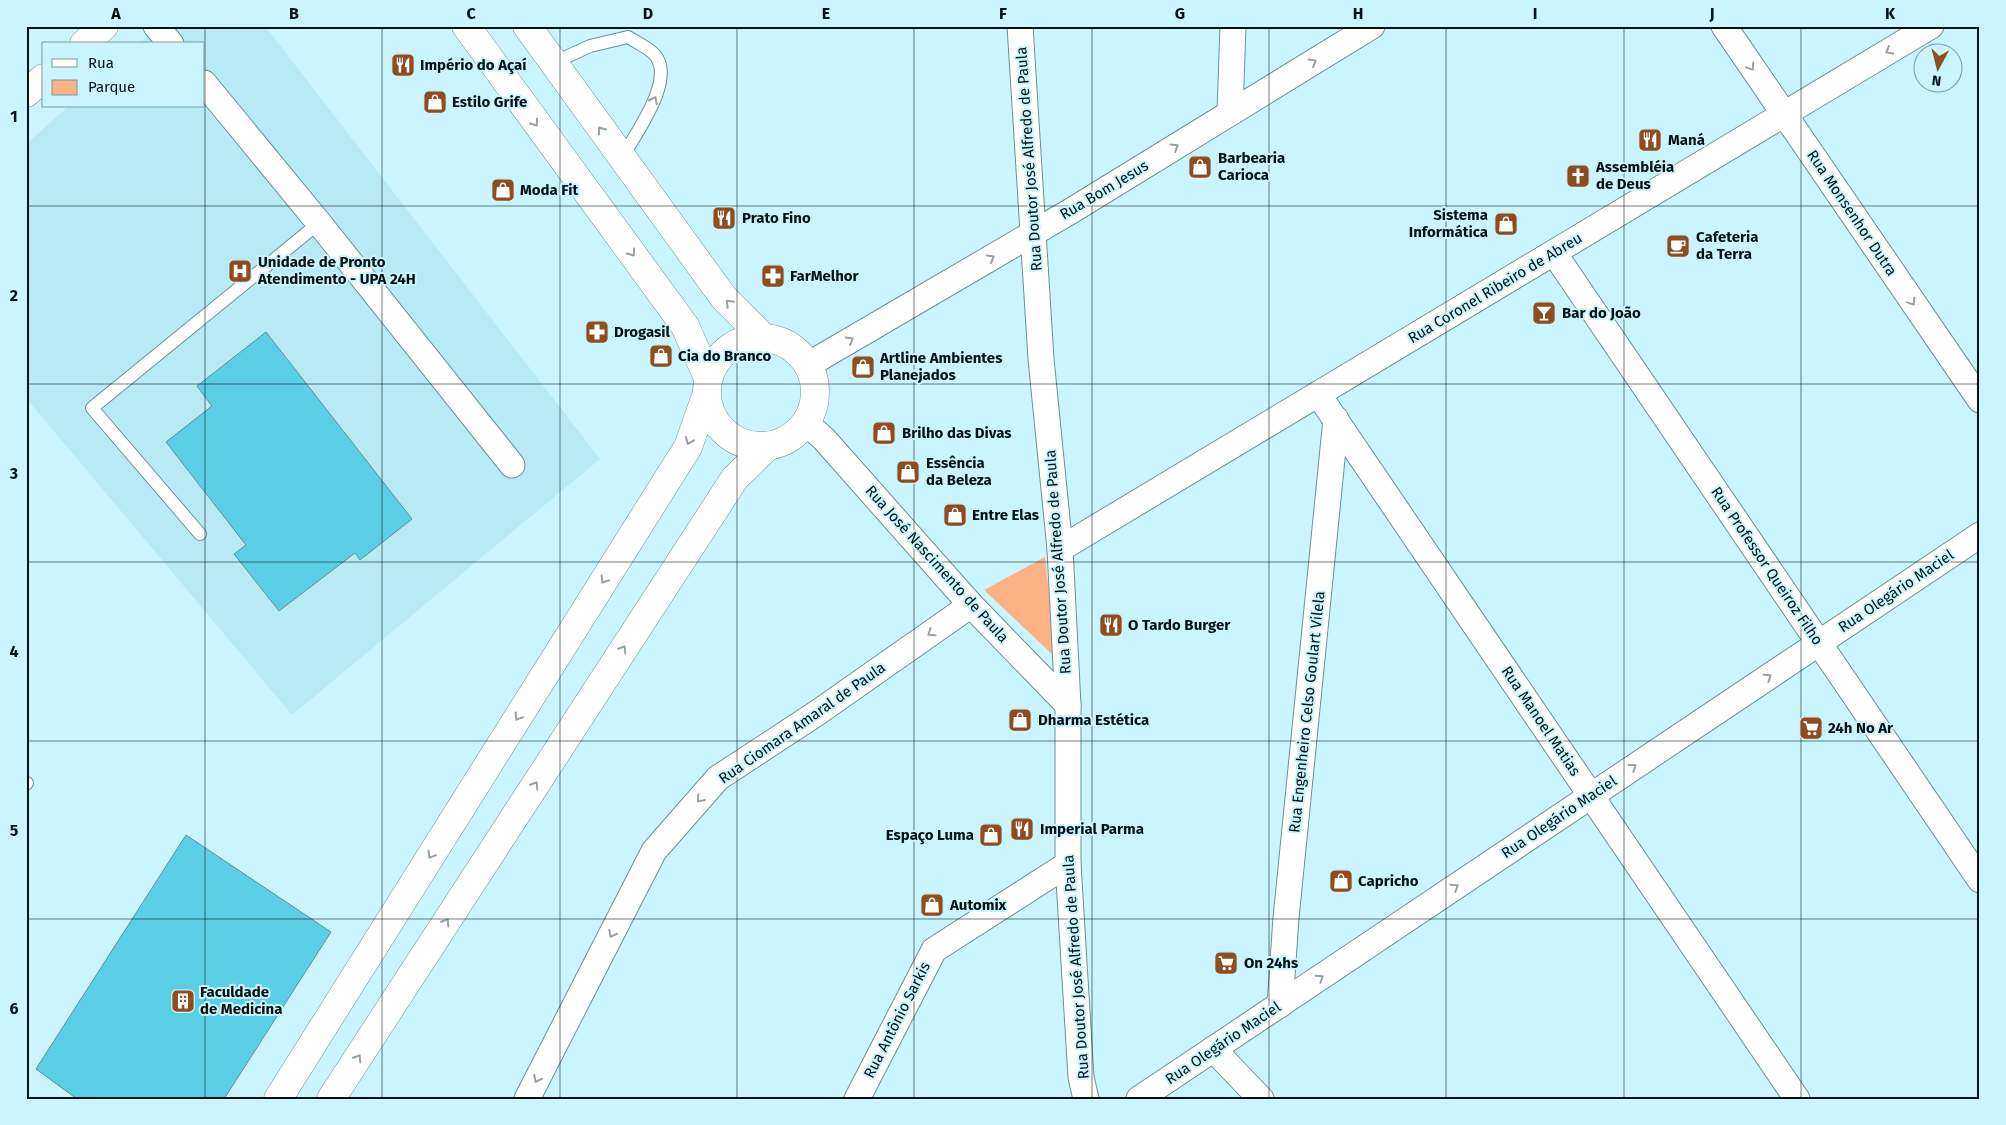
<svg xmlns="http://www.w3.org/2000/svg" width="2006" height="1125" font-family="'Fira Sans',sans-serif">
  <rect width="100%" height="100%" fill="#cbf5fe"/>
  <path fill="#b7eaf5" d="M159,26H265L600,459L292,715L26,398V144L69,106H204V44H139Z"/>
  <path fill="#fdb286" d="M1045,557L1056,658L984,590Z"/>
  <g fill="#5acee4" stroke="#678d95">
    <path d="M266,332L412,519L360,560L355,553L279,611L234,554L246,545L166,442L212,406L197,386Z"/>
    <path d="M186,835L331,932L224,1099H77L36,1069Z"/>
  </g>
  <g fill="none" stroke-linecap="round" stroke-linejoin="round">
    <g stroke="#6a9199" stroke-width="14">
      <g id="lane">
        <path d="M553,63L590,46L628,37C636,42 649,48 655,55C676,80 635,134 622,158"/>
        <path d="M200,534L92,408L319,223"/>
        <path d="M26,784L27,783"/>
      </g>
    </g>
    <g stroke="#6a9199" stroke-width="27">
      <g id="street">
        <path d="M156,26L171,44"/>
        <path d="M1020,26L1041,359L1060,549L1068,705V864L1081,1077L1086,1099"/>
        <path d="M1724,26L1980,400"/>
        <path d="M204,83L319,223L512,465"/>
        <path d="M1230,112L1233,26"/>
        <path d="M1554,253L1980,880"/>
        <path d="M808,365L1071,211L1372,26"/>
        <path d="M1318,394L1797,1099"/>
        <path d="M806,423L824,439L971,605L1068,705"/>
        <path d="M1060,549L1931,26"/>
        <path d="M1280,1005L1286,918L1336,419"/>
        <path d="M1213,1049L1261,1099"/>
        <path d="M527,1099L654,851L718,778L817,713L971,605"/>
        <path d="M857,1099L934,950L1068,864"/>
        <path d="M1139,1099L1980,535"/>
      </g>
    </g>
    <g stroke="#6a9199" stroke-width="29">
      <g id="secondary">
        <path d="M466,26L685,326L708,378"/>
        <path d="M527,26L724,298L763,337"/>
        <path d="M84,44L104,26"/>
        <path d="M26,93L44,78"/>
        <circle cx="761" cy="392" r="54"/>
        <path d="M278,1099L688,447L706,396"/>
        <path d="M331,1099L735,478L768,446"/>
      </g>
    </g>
    <use href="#lane" stroke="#fff" stroke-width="12"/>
    <use href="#street" stroke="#fff" stroke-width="25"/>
    <use href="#secondary" stroke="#fff" stroke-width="28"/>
  </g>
  <defs><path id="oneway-chevron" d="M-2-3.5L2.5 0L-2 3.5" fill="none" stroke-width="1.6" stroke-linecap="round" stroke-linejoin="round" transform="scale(1.25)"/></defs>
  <g stroke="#9aa0a1">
    <use href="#oneway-chevron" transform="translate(1889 51) rotate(149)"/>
    <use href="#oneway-chevron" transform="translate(1313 62) rotate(-31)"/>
    <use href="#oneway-chevron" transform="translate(1751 67) rotate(56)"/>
    <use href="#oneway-chevron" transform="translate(654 100) rotate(-63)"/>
    <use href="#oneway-chevron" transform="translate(535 123) rotate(54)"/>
    <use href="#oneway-chevron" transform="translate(601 130) rotate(-126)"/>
    <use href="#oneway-chevron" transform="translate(1175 147) rotate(-32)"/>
    <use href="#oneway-chevron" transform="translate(632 253) rotate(54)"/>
    <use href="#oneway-chevron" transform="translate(991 258) rotate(-30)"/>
    <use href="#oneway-chevron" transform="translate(1912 302) rotate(56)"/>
    <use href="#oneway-chevron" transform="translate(729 303) rotate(-134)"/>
    <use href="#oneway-chevron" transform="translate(850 340) rotate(-30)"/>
    <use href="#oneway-chevron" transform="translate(689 441) rotate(112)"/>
    <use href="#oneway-chevron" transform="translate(604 580) rotate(122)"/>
    <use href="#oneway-chevron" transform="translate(931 633) rotate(145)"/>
    <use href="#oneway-chevron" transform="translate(623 649) rotate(-57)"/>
    <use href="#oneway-chevron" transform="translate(1768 677) rotate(-34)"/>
    <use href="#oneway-chevron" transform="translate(518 717) rotate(122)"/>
    <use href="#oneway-chevron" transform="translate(1633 767) rotate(-34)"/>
    <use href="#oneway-chevron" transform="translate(535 785) rotate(-57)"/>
    <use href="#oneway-chevron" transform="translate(700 799) rotate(131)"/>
    <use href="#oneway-chevron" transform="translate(431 855) rotate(122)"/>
    <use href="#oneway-chevron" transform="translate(1455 887) rotate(-34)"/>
    <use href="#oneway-chevron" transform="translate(446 922) rotate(-57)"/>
    <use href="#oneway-chevron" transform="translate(612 934) rotate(117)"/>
    <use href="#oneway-chevron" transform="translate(1320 978) rotate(-34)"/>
    <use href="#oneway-chevron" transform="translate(358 1058) rotate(-57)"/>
    <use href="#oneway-chevron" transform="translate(537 1079) rotate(117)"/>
  </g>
  <path fill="none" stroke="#031114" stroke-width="1" stroke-opacity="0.55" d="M205,26V1099M382,26V1099M560,26V1099M737,26V1099M914,26V1099M1092,26V1099M1269,26V1099M1446,26V1099M1624,26V1099M1801,26V1099M26,206H1980M26,384H1980M26,562H1980M26,741H1980M26,919H1980"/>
  <defs>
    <g id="restaurant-square" transform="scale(1.25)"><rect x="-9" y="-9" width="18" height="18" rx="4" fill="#8f4c1e" stroke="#cbf5fe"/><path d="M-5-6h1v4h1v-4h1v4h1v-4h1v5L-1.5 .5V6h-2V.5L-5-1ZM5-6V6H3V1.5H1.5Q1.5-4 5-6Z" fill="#fff"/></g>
    <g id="shop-square" transform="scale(1.25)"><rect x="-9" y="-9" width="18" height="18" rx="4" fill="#8f4c1e" stroke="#cbf5fe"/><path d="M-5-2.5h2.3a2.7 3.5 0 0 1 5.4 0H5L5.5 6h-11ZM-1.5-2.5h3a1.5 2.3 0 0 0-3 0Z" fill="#fff"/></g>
    <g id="church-square" transform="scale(1.25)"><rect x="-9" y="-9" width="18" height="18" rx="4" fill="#8f4c1e" stroke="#cbf5fe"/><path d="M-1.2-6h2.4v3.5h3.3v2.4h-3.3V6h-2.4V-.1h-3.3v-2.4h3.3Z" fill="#fff"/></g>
    <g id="cafe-square" transform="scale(1.25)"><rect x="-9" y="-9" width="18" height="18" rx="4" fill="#8f4c1e" stroke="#cbf5fe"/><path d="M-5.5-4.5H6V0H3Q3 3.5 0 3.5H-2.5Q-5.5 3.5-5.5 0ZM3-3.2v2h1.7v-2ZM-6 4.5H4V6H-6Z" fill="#fff"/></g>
    <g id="hospital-square" transform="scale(1.25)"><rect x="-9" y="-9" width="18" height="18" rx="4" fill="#8f4c1e" stroke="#cbf5fe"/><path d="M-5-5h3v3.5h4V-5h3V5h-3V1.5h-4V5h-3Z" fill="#fff"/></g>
    <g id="pharmacy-square" transform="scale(1.25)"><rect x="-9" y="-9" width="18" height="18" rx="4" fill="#8f4c1e" stroke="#cbf5fe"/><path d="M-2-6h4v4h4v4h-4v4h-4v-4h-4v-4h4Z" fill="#fff"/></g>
    <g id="bar-square" transform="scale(1.25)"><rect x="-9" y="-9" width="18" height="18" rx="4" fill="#8f4c1e" stroke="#cbf5fe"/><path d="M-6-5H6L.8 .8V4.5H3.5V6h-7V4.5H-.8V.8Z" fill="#fff"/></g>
    <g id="supermarket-square" transform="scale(1.25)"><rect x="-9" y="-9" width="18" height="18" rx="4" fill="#8f4c1e" stroke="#cbf5fe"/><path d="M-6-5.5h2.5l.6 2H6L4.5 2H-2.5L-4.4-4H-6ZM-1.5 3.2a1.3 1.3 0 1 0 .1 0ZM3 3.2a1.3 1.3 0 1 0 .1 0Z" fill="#fff"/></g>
    <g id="building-square" transform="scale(1.25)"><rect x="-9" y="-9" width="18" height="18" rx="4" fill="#8f4c1e" stroke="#cbf5fe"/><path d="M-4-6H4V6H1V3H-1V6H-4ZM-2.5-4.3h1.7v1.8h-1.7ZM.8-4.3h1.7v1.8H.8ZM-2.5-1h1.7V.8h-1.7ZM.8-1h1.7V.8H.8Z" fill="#fff"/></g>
  </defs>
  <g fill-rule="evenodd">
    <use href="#restaurant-square" x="403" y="65"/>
    <use href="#shop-square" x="435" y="102"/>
    <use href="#restaurant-square" x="1650" y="140"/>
    <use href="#shop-square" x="1200" y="167"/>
    <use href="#church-square" x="1578" y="176"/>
    <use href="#shop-square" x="503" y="190"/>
    <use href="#restaurant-square" x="724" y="218"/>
    <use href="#shop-square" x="1506" y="224"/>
    <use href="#cafe-square" x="1678" y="246"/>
    <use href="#hospital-square" x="240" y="271"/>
    <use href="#pharmacy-square" x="773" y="276"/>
    <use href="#bar-square" x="1544" y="313"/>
    <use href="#pharmacy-square" x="597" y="332"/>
    <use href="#shop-square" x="661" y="356"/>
    <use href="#shop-square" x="863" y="367"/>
    <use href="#shop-square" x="884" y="433"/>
    <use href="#shop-square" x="908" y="472"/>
    <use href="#shop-square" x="955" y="515"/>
    <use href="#restaurant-square" x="1111" y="625"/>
    <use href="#shop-square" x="1020" y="720"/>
    <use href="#supermarket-square" x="1811" y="728"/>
    <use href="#restaurant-square" x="1022" y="829"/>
    <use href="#shop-square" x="991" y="835"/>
    <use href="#shop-square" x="1341" y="881"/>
    <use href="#shop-square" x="932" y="905"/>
    <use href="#supermarket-square" x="1226" y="963"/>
    <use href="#building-square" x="183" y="1001"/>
  </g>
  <g text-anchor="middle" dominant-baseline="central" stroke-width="4" stroke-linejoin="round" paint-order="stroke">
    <g font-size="15" font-weight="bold" fill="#031114" stroke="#cbf5fe" text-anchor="start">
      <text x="420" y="65">Império do Açaí</text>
      <text x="452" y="102">Estilo Grife</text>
      <text x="1668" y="140">Maná</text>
      <text x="1218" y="158">Barbearia<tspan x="1218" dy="17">Carioca</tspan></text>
      <text x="1596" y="167">Assembléia<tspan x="1596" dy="17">de Deus</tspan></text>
      <text x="520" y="190">Moda Fit</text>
      <text x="1488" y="215" text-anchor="end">Sistema<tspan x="1488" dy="17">Informática</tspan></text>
      <text x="742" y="218">Prato Fino</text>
      <text x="1696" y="237">Cafeteria<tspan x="1696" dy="17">da Terra</tspan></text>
      <text x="258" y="262">Unidade de Pronto<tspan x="258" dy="17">Atendimento - UPA 24H</tspan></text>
      <text x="790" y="276">FarMelhor</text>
      <text x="1562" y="313">Bar do João</text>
      <text x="614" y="332">Drogasil</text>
      <text x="678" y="356">Cia do Branco</text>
      <text x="880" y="358">Artline Ambientes<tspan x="880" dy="17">Planejados</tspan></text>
      <text x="902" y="433">Brilho das Divas</text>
      <text x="926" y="463">Essência<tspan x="926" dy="17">da Beleza</tspan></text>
      <text x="972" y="515">Entre Elas</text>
      <text x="1128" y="625">O Tardo Burger</text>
      <text x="1038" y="720">Dharma Estética</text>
      <text x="1828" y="728">24h No Ar</text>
      <text x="1040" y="829">Imperial Parma</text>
      <text x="974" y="835" text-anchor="end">Espaço Luma</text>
      <text x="1358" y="881">Capricho</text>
      <text x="950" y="905">Automix</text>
      <text x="1244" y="963">On 24hs</text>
      <text x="200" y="992">Faculdade<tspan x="200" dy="17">de Medicina</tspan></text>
    </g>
    <g font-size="15" fill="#031114" stroke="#cbf5fe">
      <text transform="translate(1029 159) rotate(-94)">Rua Doutor José Alfredo de Paula</text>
      <text transform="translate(1104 190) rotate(-31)">Rua Bom Jesus</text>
      <text transform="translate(1852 213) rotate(56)">Rua Monsenhor Dutra</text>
      <text transform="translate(1495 288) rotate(-31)">Rua Coronel Ribeiro de Abreu</text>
      <text transform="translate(1058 562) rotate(-94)">Rua Doutor José Alfredo de Paula</text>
      <text transform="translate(937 564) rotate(48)">Rua José Nascimento de Paula</text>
      <text transform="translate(1767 566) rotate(56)">Rua Professor Queiroz Filho</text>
      <text transform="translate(1896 591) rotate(-34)">Rua Olegário Maciel</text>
      <text transform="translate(1307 712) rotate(-84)">Rua Engenheiro Celso Goulart Vilela</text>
      <text transform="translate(1541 721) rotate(56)">Rua Manoel Matias</text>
      <text transform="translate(802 723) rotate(-35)">Rua Ciomara Amaral de Paula</text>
      <text transform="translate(1559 817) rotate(-34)">Rua Olegário Maciel</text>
      <text transform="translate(1076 967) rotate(-94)">Rua Doutor José Alfredo de Paula</text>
      <text transform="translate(897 1020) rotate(-63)">Rua Antônio Sarkis</text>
      <text transform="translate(1223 1043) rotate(-34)">Rua Olegário Maciel</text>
    </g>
  </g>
  <rect width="2006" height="1125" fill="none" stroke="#cbf5fe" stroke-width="55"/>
  <rect x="42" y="42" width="162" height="65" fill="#cbf5fe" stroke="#7b9aa0"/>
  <rect x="52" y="59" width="25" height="8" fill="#ffffff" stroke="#7b9aa0"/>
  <text x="88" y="68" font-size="15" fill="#031114">Rua</text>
  <rect x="52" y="80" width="25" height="15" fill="#fdb286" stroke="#7b9aa0"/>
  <text x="88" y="92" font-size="15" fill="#031114">Parque</text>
  <g transform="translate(1938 68) rotate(187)"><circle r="24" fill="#cbf5fe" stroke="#7b9aa0"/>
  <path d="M0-4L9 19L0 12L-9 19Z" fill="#8f4c1e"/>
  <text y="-8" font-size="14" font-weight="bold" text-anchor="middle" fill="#031114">N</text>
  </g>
  <rect x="28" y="28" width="1950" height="1070" fill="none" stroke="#031114" stroke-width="2"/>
  <g font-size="16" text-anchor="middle" font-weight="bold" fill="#031114">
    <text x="116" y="19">A</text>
    <text x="294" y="19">B</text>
    <text x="471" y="19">C</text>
    <text x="648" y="19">D</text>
    <text x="826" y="19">E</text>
    <text x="1003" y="19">F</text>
    <text x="1180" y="19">G</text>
    <text x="1358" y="19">H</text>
    <text x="1535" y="19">I</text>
    <text x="1712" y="19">J</text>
    <text x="1890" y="19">K</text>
    <text x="14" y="122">1</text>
    <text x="14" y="301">2</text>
    <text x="14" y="479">3</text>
    <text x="14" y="657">4</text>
    <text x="14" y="836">5</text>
    <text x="14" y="1014">6</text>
  </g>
</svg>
